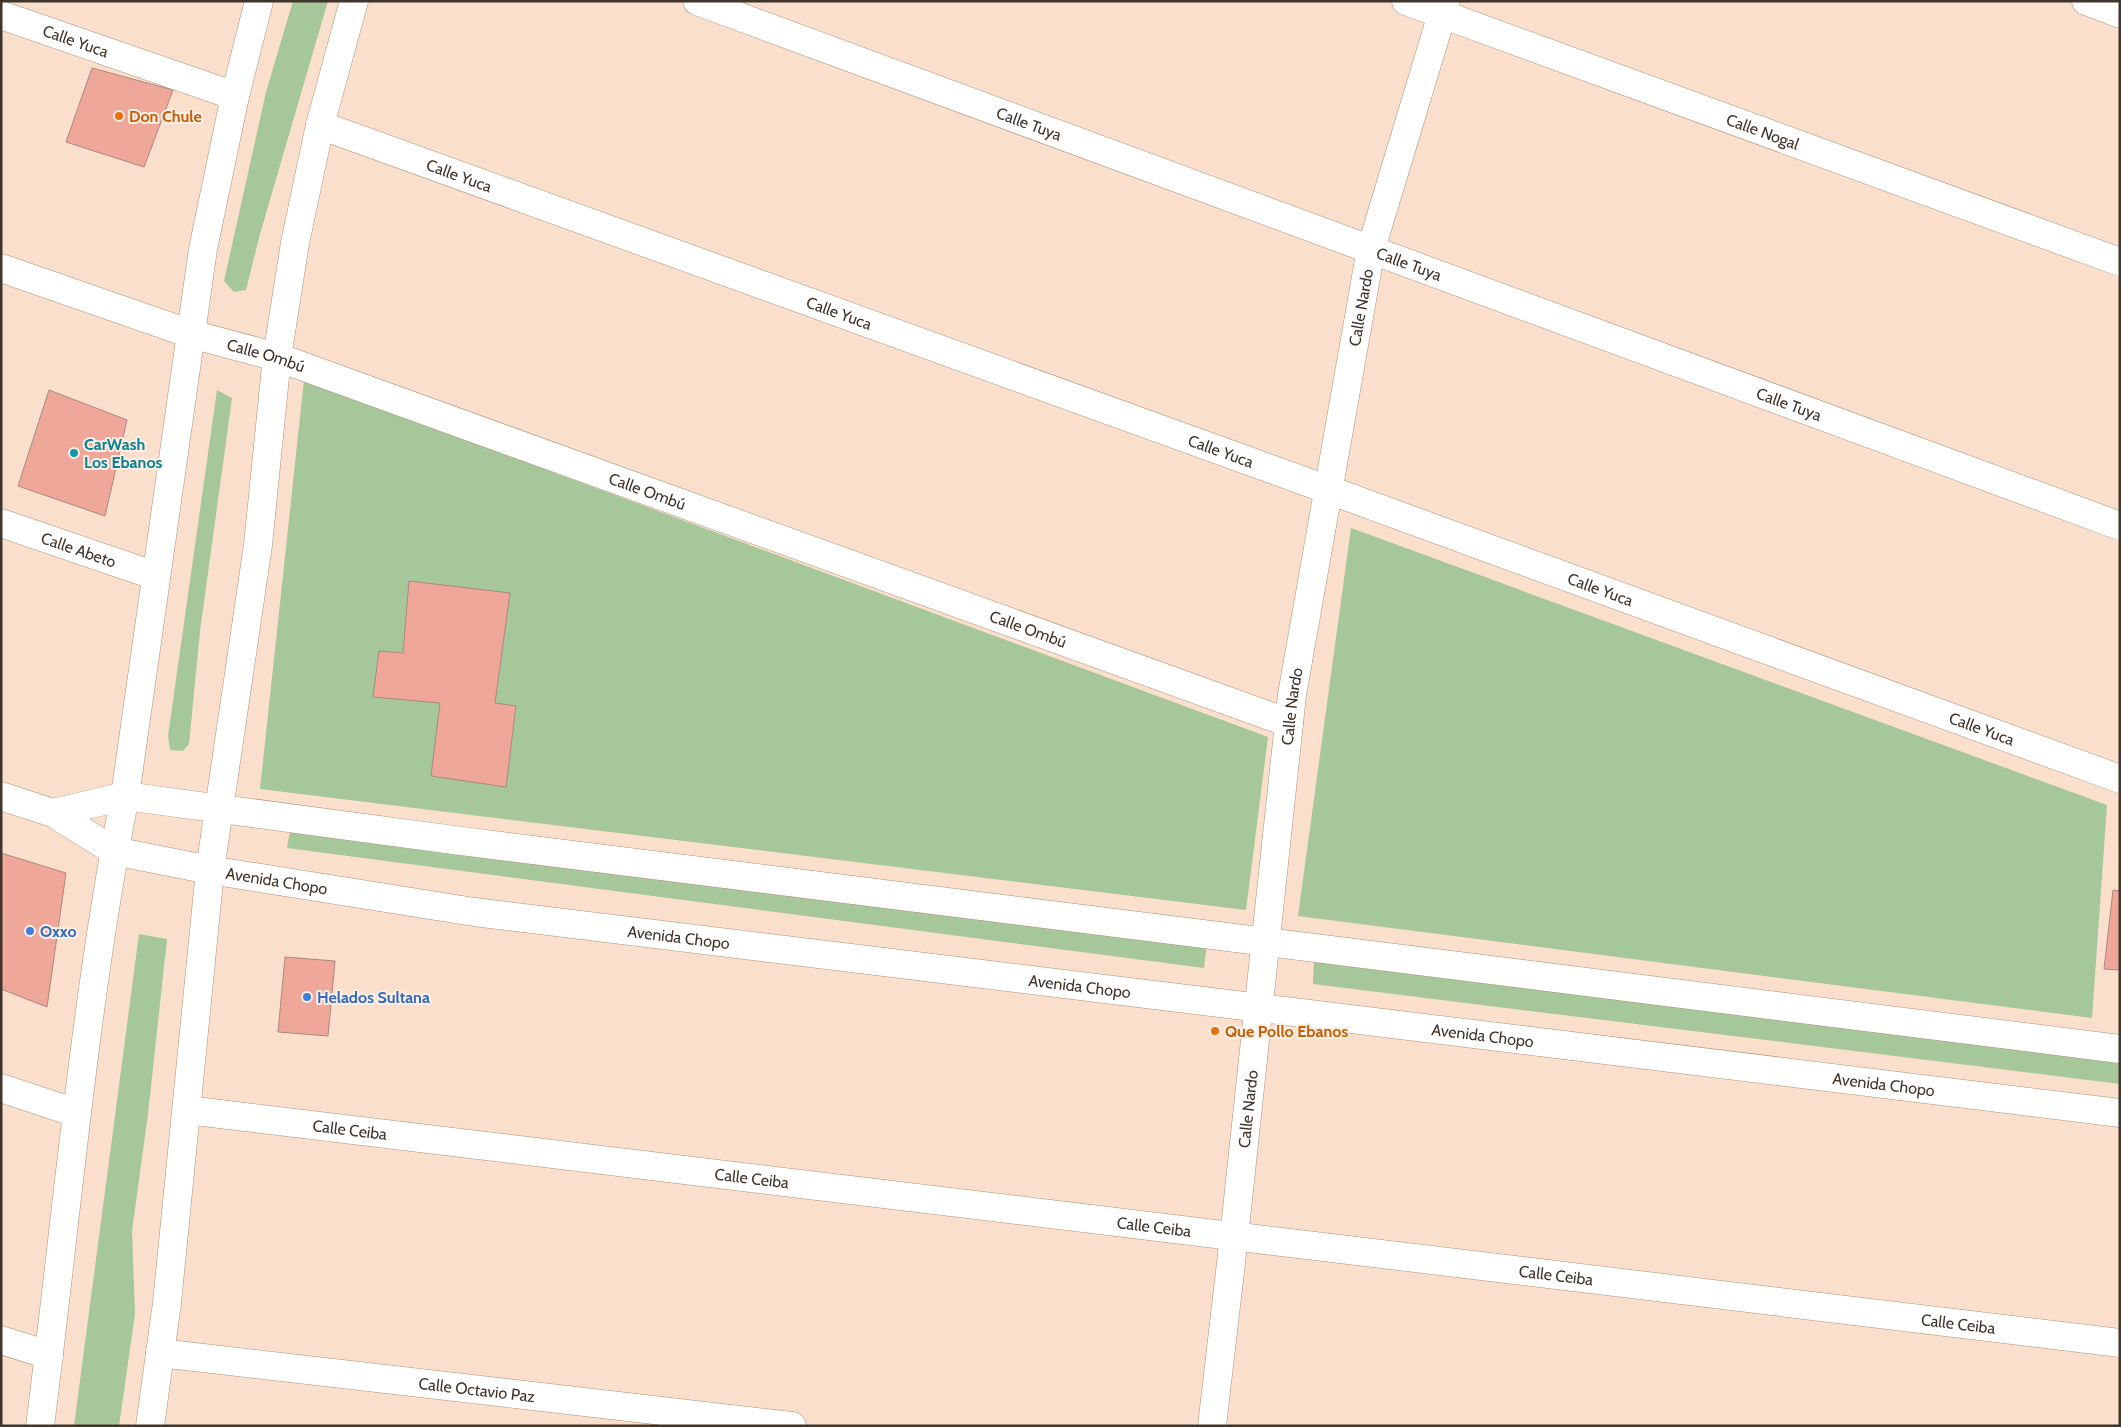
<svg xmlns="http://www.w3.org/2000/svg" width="2121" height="1427" font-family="Cabin,sans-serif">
  <rect width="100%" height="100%" fill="#fadfcc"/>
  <g fill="#a6c79a">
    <path d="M293,1H328L260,234L246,290L234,292L224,281L266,92Z"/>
    <path d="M304,380L1268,737L1246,910L260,789Z"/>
    <path d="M217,390L232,398L200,631L189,744L183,751L170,750L168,736Z"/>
    <path d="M1351,528L2107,805L2092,1018L1298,916Z"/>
    <path d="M290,831L1207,943L1204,968L287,848Z"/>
    <path d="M139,934L167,939L148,1114L132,1231L135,1314L119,1426H74Z"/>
    <path d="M1314,959L2120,1058V1084L1313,984Z"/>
  </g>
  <g fill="#eea799" stroke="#ae877f">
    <path d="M92,68L173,90L144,167L66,142Z"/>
    <path d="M49,390L127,420L105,516L18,486Z"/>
    <path d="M409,581L510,593L495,703L516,706L506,787L431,776L440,703L373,697L379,651L403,653Z"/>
    <path d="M1,853L66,873L47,1007L1,989Z"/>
    <path d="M2113,890L2120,891V970L2104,969Z"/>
    <path d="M285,957L335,961L328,1036L278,1032Z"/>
  </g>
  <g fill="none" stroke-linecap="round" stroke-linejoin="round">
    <g stroke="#af917a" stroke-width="29">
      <g id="street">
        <path id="s1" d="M697,1L2120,526"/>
        <path id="s2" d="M1406,1L2120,262"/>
        <path d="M2086,1L2120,14"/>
        <path id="s3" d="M1,15L235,96"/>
        <path id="s4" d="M320,125L1329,490L2120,779"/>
        <path id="s5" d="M1,268L191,334L277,357L1289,723"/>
        <path id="s6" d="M1,523L156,576"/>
        <path d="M1,1088L76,1113"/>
        <path id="s7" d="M187,1110L2120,1343"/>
        <path d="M1,1340L49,1355"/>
        <path id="s8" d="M160,1353L792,1426"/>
        <path id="s9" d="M1212,1426L1234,1237L1292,695L1371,249L1446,1"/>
      </g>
    </g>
    <g stroke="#af917a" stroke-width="29">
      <g id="secondary">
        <path id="s10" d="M1,796L53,813L114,851L210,870L474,912L2120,1113"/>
        <path d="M53,813L125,796L454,840L2120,1049"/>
        <path d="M40,1426C67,1216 84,1004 125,796L203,249L235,96L259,1"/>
        <path d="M150,1426L167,1303L210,870L258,545L277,357L295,243L320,125L354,1"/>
      </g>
    </g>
    <use href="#street" stroke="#fff" stroke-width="28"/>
    <use href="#secondary" stroke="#fff" stroke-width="28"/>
  </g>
  <g fill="#e8710a" stroke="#fdefe6" stroke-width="2">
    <circle cx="119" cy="116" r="5"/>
    <circle cx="1215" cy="1031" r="5"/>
  </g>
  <circle fill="#0f9aa8" stroke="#fdefe6" stroke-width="2" cx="74" cy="453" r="5"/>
  <g fill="#3f7fe0" stroke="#fdefe6" stroke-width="2">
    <circle cx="30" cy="931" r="5"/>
    <circle cx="307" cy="997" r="5"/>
  </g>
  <g text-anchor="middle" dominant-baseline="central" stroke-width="4" stroke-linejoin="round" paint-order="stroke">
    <g font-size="16" fill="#41342a" stroke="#fdefe6">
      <text stroke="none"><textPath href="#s3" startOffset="79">Calle Yuca</textPath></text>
      <text stroke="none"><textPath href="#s1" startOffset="354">Calle Tuya</textPath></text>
      <text stroke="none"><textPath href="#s2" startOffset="380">Calle Nogal</textPath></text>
      <text stroke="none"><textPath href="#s4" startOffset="148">Calle Yuca</textPath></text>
      <text stroke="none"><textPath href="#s1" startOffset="759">Calle Tuya</textPath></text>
      <text stroke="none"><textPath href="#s9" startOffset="1129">Calle Nardo</textPath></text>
      <text stroke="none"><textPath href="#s4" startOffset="552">Calle Yuca</textPath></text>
      <text stroke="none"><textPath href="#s5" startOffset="279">Calle Ombú</textPath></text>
      <text stroke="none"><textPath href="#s1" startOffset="1164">Calle Tuya</textPath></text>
      <text stroke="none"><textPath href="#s4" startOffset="958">Calle Yuca</textPath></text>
      <text stroke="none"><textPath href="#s5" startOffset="684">Calle Ombú</textPath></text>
      <text stroke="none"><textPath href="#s6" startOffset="82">Calle Abeto</textPath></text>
      <text stroke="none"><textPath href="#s4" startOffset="1362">Calle Yuca</textPath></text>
      <text stroke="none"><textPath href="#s5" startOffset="1089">Calle Ombú</textPath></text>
      <text stroke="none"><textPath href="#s9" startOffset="724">Calle Nardo</textPath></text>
      <text stroke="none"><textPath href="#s4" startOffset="1768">Calle Yuca</textPath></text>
      <text stroke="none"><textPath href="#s10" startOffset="292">Avenida Chopo</textPath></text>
      <text stroke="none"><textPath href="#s10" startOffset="698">Avenida Chopo</textPath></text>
      <text stroke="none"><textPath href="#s10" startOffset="1102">Avenida Chopo</textPath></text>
      <text stroke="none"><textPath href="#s10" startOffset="1508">Avenida Chopo</textPath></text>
      <text stroke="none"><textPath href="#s10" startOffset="1912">Avenida Chopo</textPath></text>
      <text stroke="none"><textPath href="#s9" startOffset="319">Calle Nardo</textPath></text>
      <text stroke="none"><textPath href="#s7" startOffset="164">Calle Ceiba</textPath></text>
      <text stroke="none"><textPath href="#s7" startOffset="569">Calle Ceiba</textPath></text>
      <text stroke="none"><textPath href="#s7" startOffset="974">Calle Ceiba</textPath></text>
      <text stroke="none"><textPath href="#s7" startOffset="1379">Calle Ceiba</textPath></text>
      <text stroke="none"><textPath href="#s7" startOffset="1784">Calle Ceiba</textPath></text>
      <text stroke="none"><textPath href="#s8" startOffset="319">Calle Octavio Paz</textPath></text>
    </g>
    <g font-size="16" font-weight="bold" fill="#c56008" stroke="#fdefe6" text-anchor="start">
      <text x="129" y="116">Don Chule</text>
      <text x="1225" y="1031">Que Pollo Ebanos</text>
    </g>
    <g font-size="16" font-weight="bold" fill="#0d838f" stroke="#fdefe6" text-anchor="start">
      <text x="84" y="444">CarWash<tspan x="84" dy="18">Los Ebanos</tspan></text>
    </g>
    <g font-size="16" font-weight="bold" fill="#366cbe" stroke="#fdefe6" text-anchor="start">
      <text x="40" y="931">Oxxo</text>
      <text x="317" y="997">Helados Sultana</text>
    </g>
  </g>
  <rect width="2121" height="1427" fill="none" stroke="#41342a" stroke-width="5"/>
</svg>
